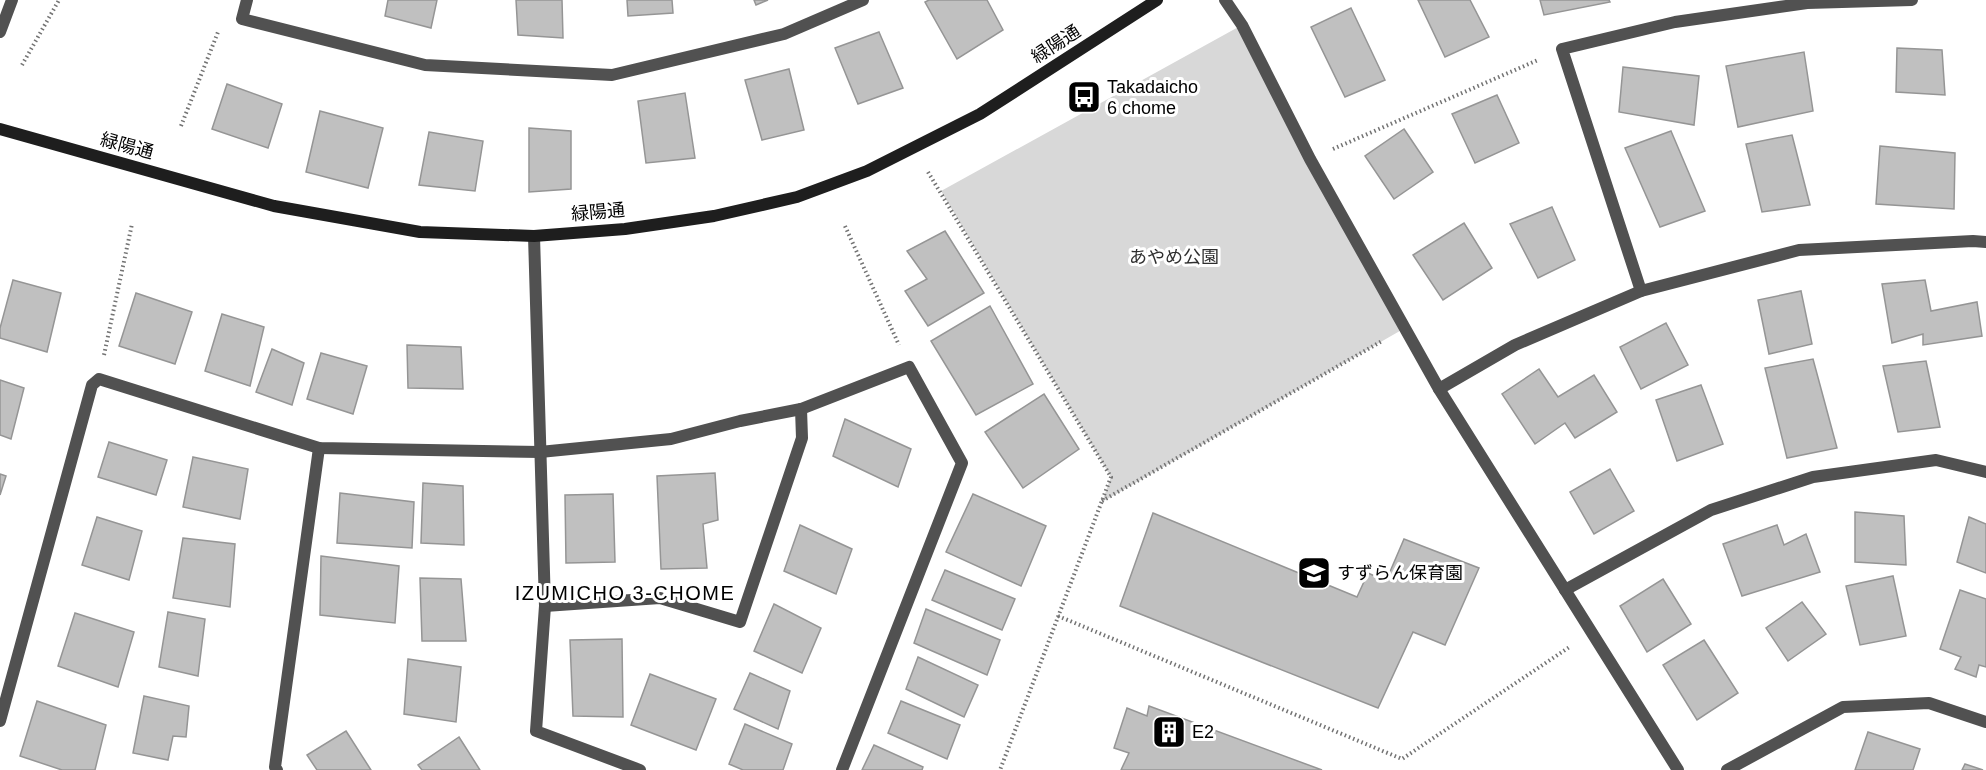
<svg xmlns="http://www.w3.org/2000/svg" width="1986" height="770" font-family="Helvetica,'Noto Sans JP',sans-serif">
  <rect width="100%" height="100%" fill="#fff"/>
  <path fill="#d8d8d8" d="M1242,25L1405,328L1102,502L1111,477L941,191Z"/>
  <g fill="#c0c0c0" stroke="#959595" stroke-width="1.5">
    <path d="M388,0H437L431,28L385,16Z"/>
    <path d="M516,0H562L563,38L518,35Z"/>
    <path d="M627,0H672L673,13L628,16Z"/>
    <path d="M754,0H768L756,5Z"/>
    <path d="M929,0H987L1003,30L957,59L925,2Z"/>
    <path d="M1418,0H1470L1489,37L1445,57Z"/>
    <path d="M1540,0H1609L1610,2L1544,15Z"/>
    <path d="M1351,8L1385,80L1345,97L1311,27Z"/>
    <path d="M879,32L903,88L858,104L835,48Z"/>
    <path d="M1897,48L1942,50L1945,95L1896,92Z"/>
    <path d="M1804,52L1813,111L1738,127L1726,66Z"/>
    <path d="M1623,67L1699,76L1694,125L1619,112Z"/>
    <path d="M789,69L804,130L762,140L745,80Z"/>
    <path d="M227,84L282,104L268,148L212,129Z"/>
    <path d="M685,93L695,158L646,163L638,101Z"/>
    <path d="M1497,95L1519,143L1475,163L1452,114Z"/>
    <path d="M320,111L383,128L368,188L306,172Z"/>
    <path d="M529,128L571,131V189L529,192Z"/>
    <path d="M1404,129L1433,172L1394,199L1365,156Z"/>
    <path d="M1671,131L1705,211L1660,227L1625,148Z"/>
    <path d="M429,132L483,141L475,191L419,185Z"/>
    <path d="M1792,135L1810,205L1762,212L1746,144Z"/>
    <path d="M1880,146L1955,153L1954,209L1876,204Z"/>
    <path d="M1552,207L1575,260L1538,278L1510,224Z"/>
    <path d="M1464,223L1492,268L1443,300L1413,255Z"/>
    <path d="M945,231L984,293L928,326L905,291L927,279L907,251Z"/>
    <path d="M13,280L61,293L47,352L0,338V328Z"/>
    <path d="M1925,280L1931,311L1977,302L1982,336L1923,345V334L1892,343L1882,284Z"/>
    <path d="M1801,291L1812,344L1769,354L1758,300Z"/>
    <path d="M136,293L192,312L175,364L119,346Z"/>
    <path d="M990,306L1033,384L976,415L931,341Z"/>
    <path d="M222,314L264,327L250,386L205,371Z"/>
    <path d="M1666,323L1688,365L1641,389L1620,347Z"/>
    <path d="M407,345L461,347L463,389L408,388Z"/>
    <path d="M272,349L304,363L292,405L256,392Z"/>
    <path d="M321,353L367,366L353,414L307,399Z"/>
    <path d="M1813,359L1837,448L1787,458L1765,368Z"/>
    <path d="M1926,361L1940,427L1898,432L1883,366Z"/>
    <path d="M1539,369L1558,397L1594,375L1617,412L1575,438L1565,423L1535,444L1502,394Z"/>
    <path d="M0,380L24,388L11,439L0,435Z"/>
    <path d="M1701,385L1723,444L1677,461L1656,400Z"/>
    <path d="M1044,394L1079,449L1023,488L985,432Z"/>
    <path d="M845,419L911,449L898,487L833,456Z"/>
    <path d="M109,442L167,460L156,495L98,477Z"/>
    <path d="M193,457L248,469L240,519L183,507Z"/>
    <path d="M1610,469L1634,511L1594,534L1570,492Z"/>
    <path d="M715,473L718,520L703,524L707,568L661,569L657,476Z"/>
    <path d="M0,474L6,476L0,495Z"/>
    <path d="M423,483L463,486L464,545L421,543Z"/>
    <path d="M340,493L414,502L412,548L337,543Z"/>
    <path d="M613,494L615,562L566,563L565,495Z"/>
    <path d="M973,494L1046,526L1021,586L946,552Z"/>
    <path d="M1855,512L1904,516L1906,565L1855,562Z"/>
    <path d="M1153,513L1357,597L1368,573L1386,581L1404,539L1479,568L1445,645L1413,632L1378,708L1120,606Z"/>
    <path d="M97,517L142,531L129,580L82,565Z"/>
    <path d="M1969,517L1986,524V573L1957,562Z"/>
    <path d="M800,525L852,549L836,594L784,571Z"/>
    <path d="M1777,525L1784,545L1806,534L1820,572L1742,596L1723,544Z"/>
    <path d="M183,538L235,544L230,607L173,598Z"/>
    <path d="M321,556L399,566L395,623L320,615Z"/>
    <path d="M945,570L1015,599L1002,630L932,600Z"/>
    <path d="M1893,576L1906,636L1860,645L1846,586Z"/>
    <path d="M420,578L461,579L466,641H422Z"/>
    <path d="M1663,579L1691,624L1647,652L1620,606Z"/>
    <path d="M1960,590L1986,599V667L1979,665L1976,677L1955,669L1961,657L1940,649Z"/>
    <path d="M1802,602L1826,634L1788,661L1766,628Z"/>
    <path d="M774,604L821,628L802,673L754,651Z"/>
    <path d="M926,609L1000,640L987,675L914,643Z"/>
    <path d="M168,612L205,619L198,676L159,667Z"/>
    <path d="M75,613L134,632L118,687L58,666Z"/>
    <path d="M622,639L623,717L573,716L570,640Z"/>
    <path d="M1704,640L1738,693L1697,720L1663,665Z"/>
    <path d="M918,657L978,685L964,717L906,689Z"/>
    <path d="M408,659L461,667L456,722L404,714Z"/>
    <path d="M750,673L790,691L778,729L734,709Z"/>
    <path d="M650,674L716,699L696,750L631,725Z"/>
    <path d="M144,696L189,706L186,737L173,736L168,760L133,753Z"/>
    <path d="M37,701L106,725L95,770H62L20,756Z"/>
    <path d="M901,701L960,725L947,759L888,733Z"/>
    <path d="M1149,706L1322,770H1121L1129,753L1114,748L1127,708L1147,716Z"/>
    <path d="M745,724L792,744L783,770H743L729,764Z"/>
    <path d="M346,731L371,770H317L307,755Z"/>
    <path d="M1868,732L1920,749L1913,770H1855Z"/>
    <path d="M459,737L480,770H422L418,765Z"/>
    <path d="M874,745L923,767L922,770H862Z"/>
    <path d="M1965,764L1983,770H1962Z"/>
  </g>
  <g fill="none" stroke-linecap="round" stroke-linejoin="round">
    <g stroke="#737373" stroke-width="4" stroke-dasharray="1.5 3" stroke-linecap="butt">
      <path d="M22,65L59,0"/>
      <path d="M181,126L218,32"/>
      <path d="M1333,149L1538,60"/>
      <path d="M928,172L1111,477L1000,770"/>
      <path d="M845,226L899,345"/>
      <path d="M104,355L132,224"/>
      <path d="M1102,501L1382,341"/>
      <path d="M1058,616L1402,759L1571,646"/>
    </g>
    <path stroke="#515151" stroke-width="12" d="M0,32L12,0"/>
    <g stroke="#515151" stroke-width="12">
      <path d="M247,0L242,19L425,65L612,75L784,34L863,0"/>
      <path d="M1225,0L1242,25L1310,159L1439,389L1678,770"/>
      <path d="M534,236L545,606L536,731L640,770"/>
      <path d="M1641,291L1562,49L1675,22L1807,3L1912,0"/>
      <path d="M1439,389L1515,345L1641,291L1799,250L1973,241L1986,242"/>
      <path d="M1565,590L1711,510L1813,477L1936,460L1986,472"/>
      <path d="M545,606L660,598L740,622L802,438L801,409"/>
      <path d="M0,721L92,385L99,379L319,448L540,452L671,439L740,421L801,409L909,367L962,463L842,770"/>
      <path d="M277,770L275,767L319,448"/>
      <path d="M1727,770L1843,707L1929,703L1986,722"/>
    </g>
    <path stroke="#1e1e1e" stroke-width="12" d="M0,129L274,206L420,232L534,236L625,229L714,216L797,197L867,171L980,114L1157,0"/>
  </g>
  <defs>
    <g id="bus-square" transform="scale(1.725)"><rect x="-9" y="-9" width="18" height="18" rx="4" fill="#000" stroke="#fff"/><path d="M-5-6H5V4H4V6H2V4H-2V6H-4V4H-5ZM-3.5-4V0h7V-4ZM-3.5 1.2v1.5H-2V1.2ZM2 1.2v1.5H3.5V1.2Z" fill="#fff"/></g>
    <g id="school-square" transform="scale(1.725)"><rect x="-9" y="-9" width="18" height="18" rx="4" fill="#000" stroke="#fff"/><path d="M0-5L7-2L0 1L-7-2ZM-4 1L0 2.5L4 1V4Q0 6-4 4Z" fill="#fff"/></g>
    <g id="building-square" transform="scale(1.725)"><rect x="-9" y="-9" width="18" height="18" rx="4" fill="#000" stroke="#fff"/><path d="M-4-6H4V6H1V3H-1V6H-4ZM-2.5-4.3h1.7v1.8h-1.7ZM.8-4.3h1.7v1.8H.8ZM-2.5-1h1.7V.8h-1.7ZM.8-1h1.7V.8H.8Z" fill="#fff"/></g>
  </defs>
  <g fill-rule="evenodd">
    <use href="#bus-square" x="1084" y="97"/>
    <use href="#school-square" x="1314" y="573"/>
    <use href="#building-square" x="1169" y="732"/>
  </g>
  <g text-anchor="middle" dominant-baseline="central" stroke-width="6" stroke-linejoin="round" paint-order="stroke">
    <g font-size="18" fill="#000" stroke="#fff">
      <text transform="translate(1056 44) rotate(-33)">緑陽通</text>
      <text transform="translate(127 146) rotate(15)">緑陽通</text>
      <text transform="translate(598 212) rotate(-5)">緑陽通</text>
    </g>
    <g font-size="18" fill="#000" stroke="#fff" text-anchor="start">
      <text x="1107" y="87">Takadaicho<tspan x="1107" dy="21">6 chome</tspan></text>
      <text x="1337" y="573">すずらん保育園</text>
      <text x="1192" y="732">E2</text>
    </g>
    <g font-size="18" fill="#2f2f2f" stroke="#fff">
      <text x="1174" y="257">あやめ公園</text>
    </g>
    <g font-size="20" letter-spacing="1.5" fill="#000" stroke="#fff">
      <text x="625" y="593">IZUMICHO 3-CHOME</text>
    </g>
  </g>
</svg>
